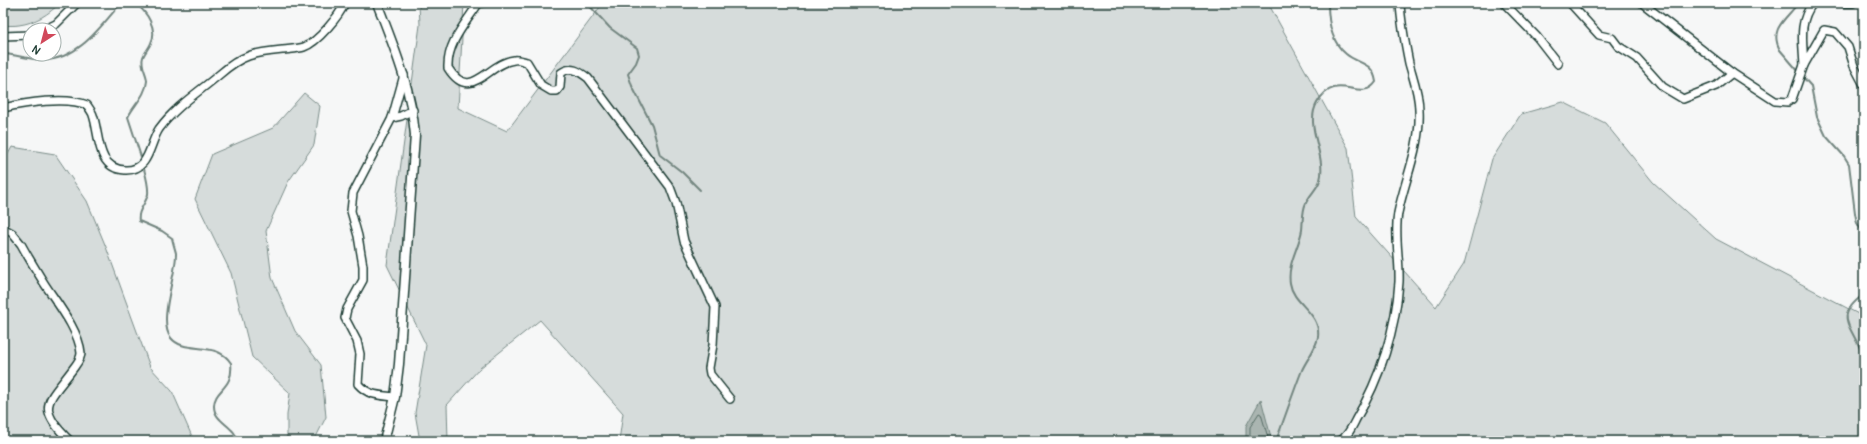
<svg xmlns="http://www.w3.org/2000/svg" width="1867" height="444" font-family="Pangolin,sans-serif">
  <rect width="100%" height="100%" fill="#f6f7f7"/>
  <filter id="ink" filterUnits="userSpaceOnUse"><feTurbulence type="fractalNoise" baseFrequency=".025" numOctaves="2"/><feDisplacementMap in="SourceGraphic" scale="8" xChannelSelector="R" yChannelSelector="G"/><feConvolveMatrix kernelMatrix="1 2 1 2 8 2 1 2 1" color-interpolation-filters="sRGB"/></filter>
  <g filter="url(#ink)">
    <g fill="#d6dcdb" stroke="#7a8c88">
      <path d="M3,3H60C49,14 35,23 19,25C14,26 8,25 3,26Z"/>
      <path d="M419,3H464L458,108L507,131L603,3H1268L1348,148L1356,217L1436,307L1464,264L1492,159L1521,114L1563,102L1605,123L1653,182L1716,239L1864,317V441H619L623,413L540,320L480,368L447,405L448,441H420L415,413L426,345L387,265L420,25Z"/>
      <path d="M304,93L320,106L314,145L288,182L266,231L272,278L295,331L321,365L326,417L314,441H287V415L290,393L252,357L231,273L195,199L212,154L273,128Z"/>
      <path d="M12,147L55,154L87,201L106,247L150,367L172,391L194,441H3V163Z"/>
    </g>
    <path fill="#aab5b1" stroke="#72857f" d="M1261,399L1272,441H1246V426Z"/>
    <g fill="none" stroke-linecap="round" stroke-linejoin="round">
      <path stroke="#576d66" stroke-width="1" d="M1250,441V427L1259,413L1261,414L1269,441"/>
      <g stroke="#72857f" stroke-width="2">
        <path d="M135,3C147,12 158,29 151,43C149,48 145,52 143,57C140,66 147,73 147,81C146,95 134,105 128,117L142,160"/>
        <path d="M587,3L610,28L637,48L639,55L636,63L628,74L632,86L652,125L660,155L682,172L700,190"/>
        <path d="M1798,3C1788,18 1768,28 1780,50L1799,72"/>
        <path d="M3,51L7,54C19,56 32,60 44,60C78,60 101,26 121,3"/>
        <path d="M1802,76L1811,86L1817,117L1826,136L1844,156L1849,164L1855,213L1857,223L1864,234"/>
        <path d="M143,165C145,173 149,185 148,194C146,204 137,210 139,221L162,231L172,238C173,243 175,249 176,253C177,274 157,321 171,338C185,355 216,340 231,363C234,389 214,389 214,406C214,422 235,426 238,441"/>
        <path d="M1864,294C1840,313 1844,318 1857,342C1860,347 1862,354 1864,360"/>
        <path d="M1276,441C1285,417 1293,393 1302,370C1307,359 1316,349 1318,337C1321,312 1293,305 1290,283C1287,264 1299,247 1302,230C1303,221 1302,211 1306,203C1309,195 1318,188 1320,180C1327,155 1304,126 1317,103C1336,69 1361,104 1376,82C1373,61 1359,65 1346,54C1331,42 1328,21 1328,3"/>
      </g>
      <g stroke="#1f3d34" stroke-width="10">
        <g id="minor">
          <path d="M482,3L478,4C465,24 447,43 448,68C471,104 487,63 514,60C518,59 523,61 527,62L541,85L551,91H557L560,87L561,73C571,65 580,72 588,78L670,187L676,203L684,241L715,307L713,345L709,368L710,374L730,399"/>
          <path d="M1504,3L1537,37L1558,64"/>
          <path d="M1570,3L1599,35L1612,38L1618,46L1637,58L1663,87L1683,99L1716,86L1732,73"/>
          <path d="M1642,3L1732,73L1775,101L1788,102L1792,99L1804,65L1824,30L1835,32L1848,47L1854,66L1864,85"/>
          <path d="M1844,3H1853"/>
          <path d="M43,30L56,24L77,3"/>
          <path d="M3,36L30,35"/>
          <path d="M1804,65C1803,42 1798,22 1813,3"/>
          <path d="M3,108C25,103 66,96 87,105C89,108 92,112 93,115C100,135 96,169 125,170C150,171 149,144 159,129C175,107 200,91 220,74C243,54 254,53 283,50C290,49 298,49 304,47C318,42 339,16 345,3"/>
          <path d="M392,118L401,116L413,110"/>
          <path d="M3,228L12,233L21,244C28,257 36,270 44,283C56,302 79,330 81,353C81,358 78,362 75,366C51,400 32,405 70,441"/>
          <path d="M395,397C379,395 369,396 358,384L360,354L357,341L345,318L347,309L363,280V266L358,236L351,211L353,193L392,118L404,75"/>
          <path d="M1340,441C1348,436 1352,427 1356,419C1380,379 1396,329 1399,282C1400,259 1394,236 1398,213C1405,179 1421,145 1419,110C1419,93 1413,78 1409,63C1405,43 1401,23 1400,3"/>
        </g>
      </g>
      <g stroke="#1f3d34" stroke-width="11">
        <path id="tertiary" d="M377,3C394,47 411,87 415,135L399,364L395,397L384,441"/>
      </g>
      <use href="#minor" stroke="#fff" stroke-width="7"/>
      <use href="#tertiary" stroke="#fff" stroke-width="8"/>
    </g>
  </g>
  <rect width="1867" height="444" fill="none" stroke="#fff" stroke-width="16"/>
  <rect x="8" y="8" width="1851" height="428" fill="none" stroke="#1f3d34" stroke-width="1.5" filter="url(#ink)"/>
  <g transform="translate(42 42) rotate(216)"><circle r="19" fill="#ffffff" stroke="#a5b1ae"/>
  <path d="M0-3L7 15L0 10L-7 15Z" fill="#d1495b"/>
  <text y="-6" font-size="11" font-weight="bold" text-anchor="middle" fill="#1f3d34">N</text>
  </g>
</svg>
